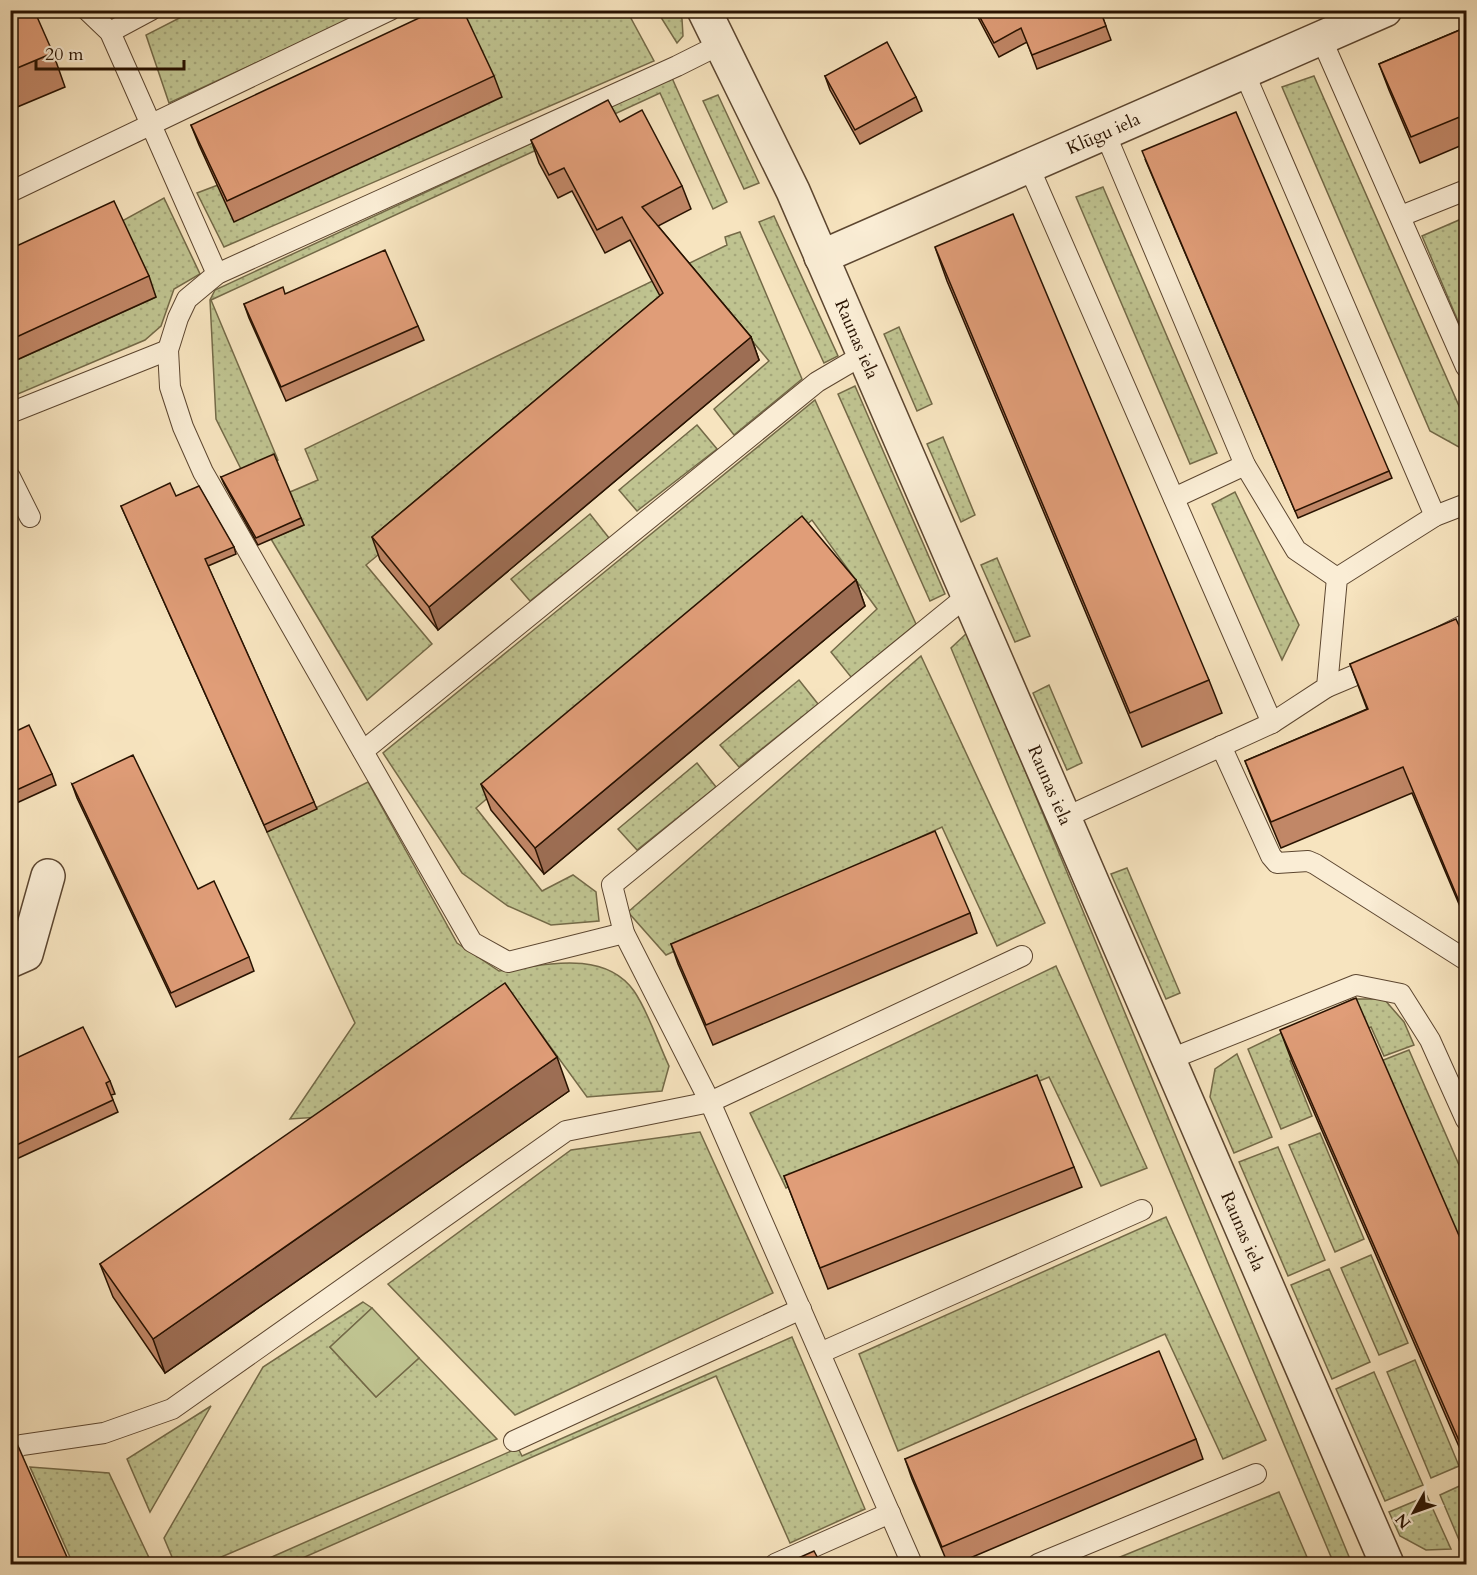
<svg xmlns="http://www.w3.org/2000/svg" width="1477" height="1575" font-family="Cardo,serif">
  <defs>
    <pattern id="grass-dots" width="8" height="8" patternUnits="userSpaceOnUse" patternTransform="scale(1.5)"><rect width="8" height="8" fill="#bfc390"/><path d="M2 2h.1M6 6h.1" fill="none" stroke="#a4a67a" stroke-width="1.8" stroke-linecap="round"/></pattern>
  </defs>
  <rect width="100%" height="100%" fill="#f7e4bf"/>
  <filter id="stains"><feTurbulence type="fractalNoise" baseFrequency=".00333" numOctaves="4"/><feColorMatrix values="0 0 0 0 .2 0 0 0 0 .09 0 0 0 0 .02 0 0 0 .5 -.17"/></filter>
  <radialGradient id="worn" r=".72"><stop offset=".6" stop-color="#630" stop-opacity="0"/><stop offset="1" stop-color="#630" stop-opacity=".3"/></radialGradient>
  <g fill="url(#grass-dots)" stroke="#746a48" stroke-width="1.5">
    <path d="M193,11H368L169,103L146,35Z"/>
    <path d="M413,11H627L654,61L224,247L197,193L218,185L430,37Z"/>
    <path d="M657,11H677L682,19L683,36L677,43Z"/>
    <path d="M1314,76L1466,422V451L1430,431L1282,87Z"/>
    <path d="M672,78L727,202L713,209L660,93L211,300L278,460L244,475L216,419L210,300L215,290Z"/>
    <path d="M718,95L759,183L744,189L703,101Z"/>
    <path d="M1103,187L1217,453L1190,464L1076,197Z"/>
    <path d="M164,198L200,274L174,289L161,326L145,340L11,397L10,363L156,297L122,221Z"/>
    <path d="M774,216L838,356L824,363L759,222Z"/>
    <path d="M1466,217V340L1422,236Z"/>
    <path d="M740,232L802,379L734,435L714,409L769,361L703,282L366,565L432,644L367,700L271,539L304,525L290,492L318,480L305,449L727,245L725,237Z"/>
    <path d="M899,327L932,404L917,411L884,334Z"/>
    <path d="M855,386L945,594L930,601L838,394Z"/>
    <path d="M815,400L916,624L851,677L831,652L877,609L812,520L476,808L542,891L573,875L596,892L599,921L551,925L508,906L462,873L383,753Z"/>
    <path d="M697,425L717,449L637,511L619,490Z"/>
    <path d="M943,437L975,515L961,522L927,444Z"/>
    <path d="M1235,492L1299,625L1282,660L1212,504Z"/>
    <path d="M590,514L609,538L530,601L511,579Z"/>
    <path d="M997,558L1030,636L1015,642L981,565Z"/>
    <path d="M968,632L1352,1564H1334L951,648Z"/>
    <path d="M921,656L1045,923L997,946L942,827L666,955L628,912Z"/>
    <path d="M799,680L818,704L739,767L720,745Z"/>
    <path d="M1049,685L1082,763L1067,770L1033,693Z"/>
    <path d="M697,763L716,787L637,850L618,829Z"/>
    <path d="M368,782L457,943L499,971C542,966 603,948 634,991C648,1011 658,1043 669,1066L662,1091L587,1097L520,1005L366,1114L290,1119L355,1023L267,832Z"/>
    <path d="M1127,868L1180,993L1166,999L1111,874Z"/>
    <path d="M1056,966L1147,1168L1101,1186L1049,1077L786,1188L750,1113Z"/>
    <path d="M1353,999H1384L1404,1022L1414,1045L1384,1056L1371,1027L1290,1061L1312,1116L1281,1129L1248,1049Z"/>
    <path d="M1409,1050L1466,1181V1258L1381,1061Z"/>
    <path d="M1237,1054L1272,1137L1234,1153L1210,1097L1215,1069Z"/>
    <path d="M700,1132L773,1293L515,1415L388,1284L571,1150Z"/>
    <path d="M1320,1133L1364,1239L1335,1252L1289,1145Z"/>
    <path d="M1278,1147L1325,1260L1288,1276L1239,1162Z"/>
    <path d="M1166,1217L1266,1440L1223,1459L1165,1334L898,1451L859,1354Z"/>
    <path d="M1371,1255L1408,1343L1379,1355L1341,1268Z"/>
    <path d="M1329,1269L1370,1362L1332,1379L1291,1285Z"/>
    <path d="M363,1302L372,1308L330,1347L376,1397L419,1358L497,1439L205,1564H175L164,1538L263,1367Z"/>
    <path d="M792,1337L865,1509L790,1543L716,1376L289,1564H256L518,1448L522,1456Z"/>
    <path d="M1415,1360L1459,1466L1431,1478L1387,1372Z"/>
    <path d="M1374,1372L1423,1485L1385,1501L1336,1389Z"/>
    <path d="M211,1406L150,1512L127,1459Z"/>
    <path d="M30,1467L109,1473L152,1564H73Z"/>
    <path d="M1466,1483V1545L1462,1547L1440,1495Z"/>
    <path d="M1279,1492L1310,1564H1103Z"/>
    <path d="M1427,1496L1451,1549L1426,1550L1400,1536L1389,1512Z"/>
  </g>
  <path fill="#bfc390" stroke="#746a48" stroke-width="1.5" d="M372,1308L419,1358L376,1397L330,1347Z"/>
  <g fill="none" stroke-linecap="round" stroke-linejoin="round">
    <g stroke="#5c4630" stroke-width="22">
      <g id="lane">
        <path d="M87,10L110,32L217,274"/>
        <path d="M110,32L151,10"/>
        <path d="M1321,38L1466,367"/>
        <path d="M1244,72L1435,516"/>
        <path d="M1105,133L1245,465L1296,550L1337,578"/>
        <path d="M1029,167L1272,723"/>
        <path d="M10,192L390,10"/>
        <path d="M1401,216L1466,190"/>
        <path d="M10,413L168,350"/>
        <path d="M10,477L30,517"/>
        <path d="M1174,498L1245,465"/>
        <path d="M1436,639L1466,624"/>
        <path d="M1327,687L1377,666"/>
        <path d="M1221,746L1271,856L1277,863L1308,861L1315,864L1466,960"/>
        <path d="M363,751L817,382L863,355"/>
        <path d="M1064,818L1272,723L1327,687L1337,578L1435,516L1466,504"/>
        <path d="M624,933L508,962L472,942L203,472L183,427L170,387L168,350L178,318L187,299L217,274L677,66L721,44"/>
        <path d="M1168,1060L1356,985L1401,994L1430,1040L1466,1120"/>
        <path d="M820,1353L1142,1210"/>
        <path d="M514,1441L801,1309"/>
        <path d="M10,1451L22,1445L104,1433L172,1409L566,1131L710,1102L1022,956"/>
        <path d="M775,1564L890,1513"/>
        <path d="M912,1564L710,1102L624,933L612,885L967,596"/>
        <path d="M1038,1564L1256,1474"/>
      </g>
    </g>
    <g stroke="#5c4630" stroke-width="36">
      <g id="street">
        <path id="s1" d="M704,10L793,191L1387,1564"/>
        <path id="s2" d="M821,257L1385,10"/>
        <path d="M10,961L26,954L48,876"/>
      </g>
    </g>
    <use href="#lane" stroke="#faedd5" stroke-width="20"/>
    <use href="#street" stroke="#faedd5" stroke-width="33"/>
  </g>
  <g fill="#c18767" stroke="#281201" stroke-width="1.5">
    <path d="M10,10L53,53L65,87L10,110Z"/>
    <path d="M974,10H1100L1111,40L1037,69L1027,42L999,57Z"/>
    <path d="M1467,27V143L1420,163L1389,90L1379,64Z"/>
    <path d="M494,76L502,97L234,222L199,145L191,125Z"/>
    <path d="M825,76L916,97L922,111L860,144L830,90Z"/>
    <path d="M620,122L682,186L691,209L658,226L751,337L759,360L438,630L380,560L372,537L660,296L630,240L605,253L572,191L558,198L539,163L531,140Z"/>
    <path d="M1145,159L1389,471L1392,478L1298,518Z"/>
    <path d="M935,247L1209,680L1222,713L1142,747L947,281Z"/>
    <path d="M10,249L149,276L156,297L10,363Z"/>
    <path d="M285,294L418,326L424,340L286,401L249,318L244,304Z"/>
    <path d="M221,477L301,518L304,525L258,545L224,484Z"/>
    <path d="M176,496L234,547L236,554L208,566L317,809L267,832L121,506Z"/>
    <path d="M856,580L865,606L544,874L491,810L481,784Z"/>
    <path d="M1467,643V923L1412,793L1281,848L1255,786L1245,761L1367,709L1350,664Z"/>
    <path d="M10,734L52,774L56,785L10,806Z"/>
    <path d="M72,784L198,889L249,957L254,971L176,1007L77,798Z"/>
    <path d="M970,913L977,933L713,1045L678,964L671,944Z"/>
    <path d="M1280,1030L1467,1254V1465L1293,1064Z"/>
    <path d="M10,1061L110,1081L115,1094L111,1095L118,1112L10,1162Z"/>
    <path d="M569,1091L165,1373L113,1297L100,1264Z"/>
    <path d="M1074,1167L1082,1187L828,1289L784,1176Z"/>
    <path d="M1196,1439L1203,1459L956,1564H948L912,1479L905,1459Z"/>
  </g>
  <g fill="#9d6e54" stroke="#281201" stroke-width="1.5">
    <path d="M751,337L759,360L438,630L429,607Z"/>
    <path d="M856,580L865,606L544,874L535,848Z"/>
    <path d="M557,1057L569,1091L165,1373L153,1339Z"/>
  </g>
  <g fill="#e09d78" stroke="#281201" stroke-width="1.5">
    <path d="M10,10H34L53,53L10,71Z"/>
    <path d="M436,10H463L494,76L227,201L191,125Z"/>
    <path d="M976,10H1100L1106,26L1032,55L1021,28L994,43Z"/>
    <path d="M1467,27V114L1411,137L1379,64Z"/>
    <path d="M887,42L916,97L855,130L825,76Z"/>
    <path d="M608,100L620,122L642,110L682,186L642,207L751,337L429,607L372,537L663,293L622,217L597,230L564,168L549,175L531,140Z"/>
    <path d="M1236,112L1389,471L1295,511L1142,151Z"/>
    <path d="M114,201L149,276L10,340V249Z"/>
    <path d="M1013,214L1209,680L1130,713L935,247Z"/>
    <path d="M385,250L418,326L281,387L244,304L283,287L285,294Z"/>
    <path d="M274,454L301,518L256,538L221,477Z"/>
    <path d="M170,483L176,496L199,486L234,547L205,559L314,802L264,825L121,506Z"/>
    <path d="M802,516L856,580L535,848L481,784Z"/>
    <path d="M1456,619L1467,643L1466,918L1403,767L1271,822L1245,761L1368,709L1350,664Z"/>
    <path d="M29,725L52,774L10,793V734Z"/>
    <path d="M133,755L198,889L214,881L249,957L171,993L72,784Z"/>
    <path d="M935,831L970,913L706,1025L671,944Z"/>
    <path d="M505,983L557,1057L153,1339L100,1264Z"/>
    <path d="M1356,998L1467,1254V1459L1280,1030Z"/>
    <path d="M83,1027L110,1081L106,1083L113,1100L10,1148V1061Z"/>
    <path d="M1037,1075L1074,1167L820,1268L784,1176Z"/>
    <path d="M1159,1351L1196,1439L942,1547L905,1459Z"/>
    <path d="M11,1430L70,1564H10Z"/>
    <path d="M814,1551L821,1564H785Z"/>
  </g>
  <g text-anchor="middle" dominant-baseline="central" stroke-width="4.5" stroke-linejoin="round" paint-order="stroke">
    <g font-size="18" fill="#281201" stroke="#faedd5">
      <text stroke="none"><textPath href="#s2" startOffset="308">Klūgu iela</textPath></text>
      <text stroke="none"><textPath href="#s1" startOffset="363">Raunas iela</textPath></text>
      <text stroke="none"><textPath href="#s1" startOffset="849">Raunas iela</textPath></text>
      <text stroke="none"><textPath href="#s1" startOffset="1335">Raunas iela</textPath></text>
    </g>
  </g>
  <rect width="1477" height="1575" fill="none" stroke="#f7e4bf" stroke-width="36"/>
  <rect x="12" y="12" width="1453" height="1551" fill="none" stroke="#281201" stroke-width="3"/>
  <rect x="18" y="18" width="1441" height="1539" fill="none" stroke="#281201" stroke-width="1.5"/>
  <g transform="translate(1414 1512) rotate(230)" stroke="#faedd5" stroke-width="4.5" paint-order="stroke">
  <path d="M0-4.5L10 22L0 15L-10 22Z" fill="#281201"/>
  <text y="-9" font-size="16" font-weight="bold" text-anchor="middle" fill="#281201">N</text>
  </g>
  <path d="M36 60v9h148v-9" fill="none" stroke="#281201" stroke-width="3"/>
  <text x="45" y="60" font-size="18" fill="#281201" stroke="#faedd5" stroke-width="4.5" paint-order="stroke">20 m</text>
  <rect width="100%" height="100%" filter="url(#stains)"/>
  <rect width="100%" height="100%" fill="url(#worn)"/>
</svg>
